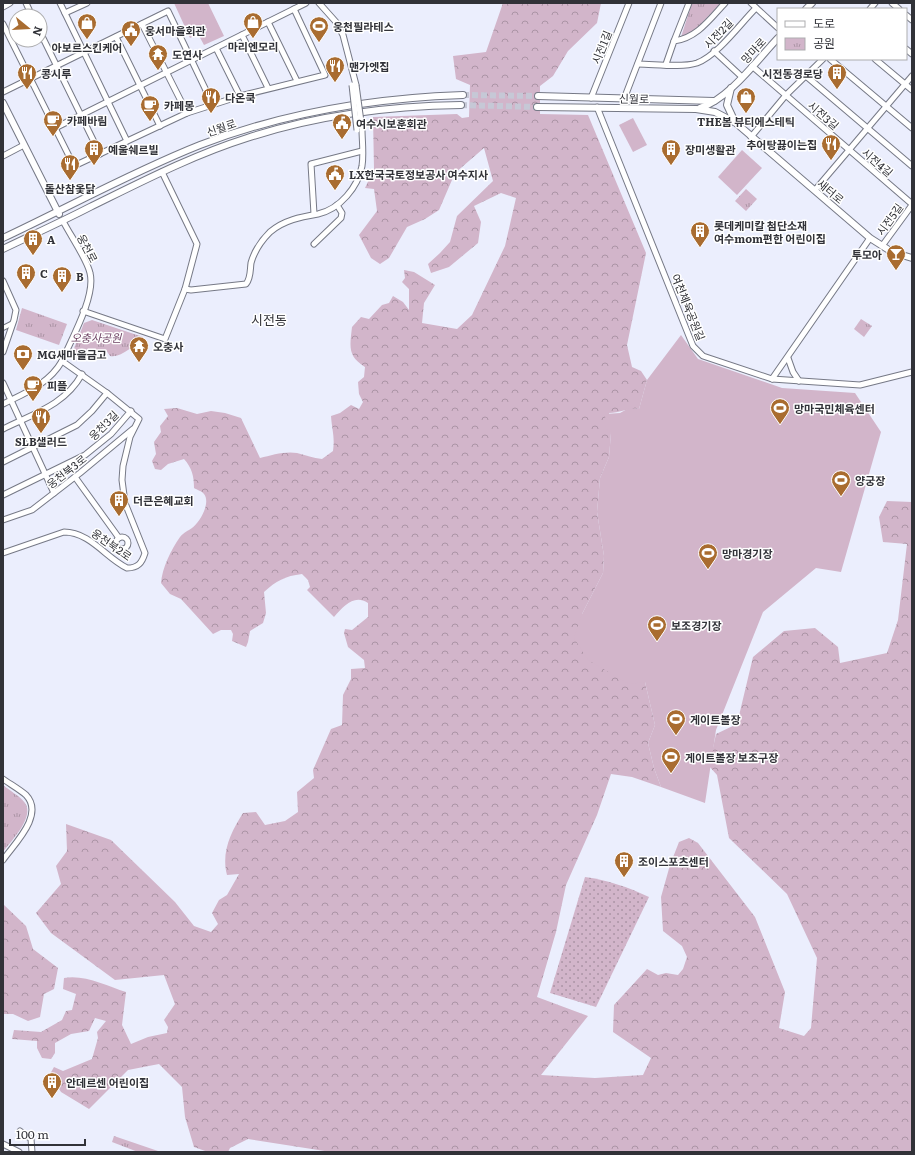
<svg xmlns="http://www.w3.org/2000/svg" width="915" height="1155" font-family="Literata,'Noto Sans KR',serif">
  <defs>
    <pattern id="grass-dots" width="8" height="8" patternUnits="userSpaceOnUse"><rect width="8" height="8" fill="#d2b5ca"/><path d="M2 2h.1M6 6h.1" fill="none" stroke="#ab94a5" stroke-width="1.8" stroke-linecap="round"/></pattern>
    <pattern id="forest-crowns" width="20" height="18" patternUnits="userSpaceOnUse"><rect width="20" height="18" fill="#d2b5ca"/><path d="M2 6a3 3 0 1 1 6 0M12 15a3 3 0 1 1 6 0" fill="none" stroke="#ab94a5"/></pattern>
    <pattern id="park-tufts" width="24" height="20" patternUnits="userSpaceOnUse"><rect width="24" height="20" fill="#d2b5ca"/><path d="M3 7l-1-3M5 7V3M7 7l1-3M15 17l-1-3M17 17v-4M19 17l1-3" fill="none" stroke="#ab94a5"/></pattern>
  </defs>
  <rect width="100%" height="100%" fill="#ebeefd"/>
  <path fill="url(#grass-dots)" d="M585,877C607,880 628,887 649,897L596,1007L550,993Z"/>
  <g fill="url(#forest-crowns)">
    <path d="M503,3H601L597,23L568,51L553,76L540,86V114L588,115L646,253L627,345L632,367L641,371L647,380L639,409C628,408 620,413 609,413L611,433L609,457L600,478L597,512L604,556L603,573L582,614L645,682L655,725L648,743L654,768L661,787L632,777L611,774L597,815L566,885L556,932L537,997L588,1016L541,1075L595,1078L643,1075L651,1058L613,1032L614,1005L647,969L658,975L666,973L678,975L683,969L687,957L682,946L663,931L661,897L670,865L679,842L689,838L698,843L755,917L785,992L779,1028L804,1036L811,1028L817,958L787,894L729,838L717,775L709,766L716,734L737,724L753,657L784,631L815,628L838,647L840,663L887,653L898,620L907,544L883,542L879,517L887,501L912,502V1152H331L248,1139L230,1148L228,1152H208L194,1147L185,1117L182,1087L159,1064L128,1070L89,1109L61,1092L50,1074L54,1067L63,1071L92,1059L98,1038L97,1032L106,1021L95,1018L89,1031L71,1034L55,1043V1053L51,1059L42,1058L37,1048V1041L12,1039L14,1030L41,1032L62,1020L66,1011L72,1010L76,994L63,989L64,978C84,974 107,986 126,992L122,1025L131,1044L148,1037L167,1033L168,1027L164,1020L175,1004L164,975L115,980L51,933L36,913L61,884L56,866L67,851L66,824L111,840L175,902L194,926L211,932L218,924L212,913L219,900L227,895L239,874L227,875C221,852 231,832 243,813L256,812L265,825L285,821L298,812L297,792L314,778L313,770L331,729L342,725L343,695L351,679V669L365,668L364,660L348,647L344,633L345,629L352,630L368,617V603C354,594 344,606 334,617L307,590L310,587L308,580L302,574C285,576 276,581 264,592L266,613L263,623L250,631L248,642L246,647L232,641L233,634L231,630H221L213,634L181,599L170,594L161,583C162,568 171,550 180,537C184,532 188,531 192,528C200,522 211,503 204,494C202,491 197,490 194,488C194,476 192,468 184,459L168,464L161,470L155,469L152,461L156,454L154,442L161,432L160,426L168,416L164,409L177,408L197,414L211,411L225,413L241,418L260,458C272,455 285,451 297,453C306,455 313,458 322,459L333,451C335,436 332,431 331,416L340,413L351,405L359,409L363,402L359,394L358,382L364,377L365,367C347,356 350,346 352,327L361,317L369,319L382,305L389,303L393,296L403,302L409,310V289L402,282L405,278L404,270L414,272L435,285L424,303L422,323L457,329L472,315L505,246L516,198L501,193L474,206L481,222L478,243L449,267L431,273L428,264L440,253L450,242L457,216L493,181L484,148L455,173L439,210L425,219L407,227L389,258L380,264L371,258L359,235L377,211L374,189L365,188L374,169L373,117L457,114L462,118L469,117L470,85L456,79L453,56L486,52Z"/>
    <path d="M3,904L26,926L33,949L58,968L54,989L44,994L40,1017L28,1021L13,1014H3Z"/>
  </g>
  <g fill="url(#park-tufts)">
    <path d="M692,3H721L694,31L681,37Z"/>
    <path d="M746,189L757,199L746,211L735,201Z"/>
    <path d="M22,308L67,324L59,345L16,330Z"/>
    <path d="M861,319L872,326L864,337L854,329Z"/>
    <path d="M92,320L143,337C134,345 122,358 110,356L106,350L92,352L85,349L78,355L71,356L84,323Z"/>
    <path d="M3,785C10,791 20,796 25,803C35,817 11,841 3,852Z"/>
    <path d="M114,1136L158,1151L159,1152H138L112,1142Z"/>
  </g>
  <g fill="#d2b5ca">
    <path d="M174,3H208L224,36L204,45L198,34L190,38Z"/>
    <path d="M633,118L647,145L633,152L619,125Z"/>
    <path d="M742,150L762,168L737,195L718,177Z"/>
    <path d="M681,335L698,359L782,388L855,393L881,432L841,572L816,568L763,612L716,730L705,803L661,787L654,768L648,743L655,725L645,682L629,684L588,660L574,638L582,614L603,573L604,556L597,512L600,478L609,457L611,433L606,429L605,414L620,413L629,408L639,409L647,380Z"/>
  </g>
  <g fill="none" stroke-linecap="round" stroke-linejoin="round">
    <g stroke="#c6c8d6" stroke-width="6" stroke-dasharray="6 3" stroke-linecap="butt">
      <path d="M463,95L538,96"/>
      <path d="M461,105L537,107"/>
    </g>
    <g stroke="#767986" stroke-width="6">
      <path id="pedestrian" d="M3,328L13,323"/>
    </g>
    <g stroke="#767986" stroke-width="7">
      <g id="minor">
        <path d="M26,3L32,16"/>
        <path d="M60,3L127,141"/>
        <path d="M319,3L336,22L343,35L356,85"/>
        <path d="M751,3L778,28"/>
        <path d="M892,3L899,9"/>
        <path d="M3,7L10,3"/>
        <path d="M870,9L875,3"/>
        <path d="M65,13L87,3"/>
        <path d="M906,15L912,20"/>
        <path d="M268,22L297,81"/>
        <path d="M3,24L74,166L187,113L240,96L325,75L294,9"/>
        <path d="M142,24L187,113"/>
        <path d="M40,32L100,154"/>
        <path d="M242,35L268,88"/>
        <path d="M116,37L160,126"/>
        <path d="M674,41L689,3"/>
        <path d="M216,48L240,96"/>
        <path d="M906,49L912,54"/>
        <path d="M714,51L742,77"/>
        <path d="M830,59L912,128"/>
        <path d="M875,59L912,90"/>
        <path d="M638,64C654,64 682,68 697,63C718,55 740,24 756,8"/>
        <path d="M666,64L674,41C697,38 710,19 725,3"/>
        <path d="M752,66L912,204"/>
        <path d="M806,76L912,166"/>
        <path d="M3,92L168,11L213,105"/>
        <path d="M591,98L629,3"/>
        <path d="M624,99L661,3"/>
        <path d="M597,107L693,346L703,356L772,379L860,385L912,372"/>
        <path d="M55,128L306,3"/>
        <path d="M751,137L786,95L823,59"/>
        <path d="M3,156L24,145"/>
        <path d="M815,190L912,76"/>
        <path d="M314,214L311,164L362,151"/>
        <path d="M314,244L341,218L342,213L337,205"/>
        <path d="M882,246L912,205"/>
        <path d="M3,281L16,310L14,320L3,352"/>
        <path d="M185,289L191,290L246,284C251,278 250,270 251,263C254,252 261,241 270,232C284,220 301,217 318,214C340,209 358,187 362,166C364,154 362,141 362,129"/>
        <path d="M83,311L165,339L185,289L197,244L162,172"/>
        <path d="M788,358L793,372L799,381"/>
        <path d="M772,379L870,238"/>
        <path d="M3,383L54,493"/>
        <path d="M3,404C25,393 49,384 62,361C71,340 96,296 90,273C87,259 70,235 63,221"/>
        <path d="M3,429C33,414 65,405 82,374"/>
        <path d="M3,462L77,425L92,411L107,393"/>
        <path d="M75,477L119,538"/>
        <path d="M3,495L85,455L111,434L131,411"/>
        <path d="M3,520L32,510L80,473L133,429"/>
        <circle cx="122" cy="543" r="6"/>
        <path d="M3,553L64,532C90,532 106,558 127,568C138,568 142,563 145,553L125,503L122,480L123,466L130,437L139,419L107,393L62,361"/>
        <path d="M3,779C10,784 19,789 26,795C45,815 14,844 3,860"/>
        <path d="M20,1131L31,1139L32,1152"/>
        <path d="M3,1144L19,1152"/>
      </g>
    </g>
    <g stroke="#767986" stroke-width="8">
      <g id="tertiary">
        <path d="M806,9L812,3"/>
        <path d="M731,88L727,105L734,120"/>
        <path d="M538,96L714,101"/>
        <path d="M3,103L59,214"/>
        <path d="M537,107L696,109L715,112L736,123L870,238L892,252L912,258"/>
        <path d="M700,108C728,100 758,59 778,38"/>
        <path d="M3,238C69,207 132,172 200,145C283,113 373,98 463,95"/>
        <path d="M3,249C32,235 61,222 90,207C141,182 193,155 247,138C317,115 389,106 461,105"/>
      </g>
    </g>
    <use href="#pedestrian" stroke="#fff" stroke-width="4"/>
    <use href="#minor" stroke="#fff" stroke-width="5"/>
    <use href="#tertiary" stroke="#fff" stroke-width="6"/>
    <g stroke="#767986" stroke-width="7" stroke-linecap="butt">
      <g id="minor-bridge">
        <path d="M352,85L357,130"/>
        <path d="M356,85L362,129"/>
      </g>
    </g>
    <use href="#minor-bridge" stroke="#fff" stroke-width="5"/>
  </g>
  <defs>
    <g id="shop-pin" transform="scale(1)"><path d="M0 17L-7.5 6A9.5 9.5 0 1 1 7.5 6Z" fill="#a96c30" stroke="#fff"/><path d="M-5-2.5h2.3a2.7 3.5 0 0 1 5.4 0H5L5.5 6h-11ZM-1.5-2.5h3a1.5 2.3 0 0 0-3 0Z" fill="#fff"/></g>
    <g id="stadium-pin" transform="scale(1)"><path d="M0 17L-7.5 6A9.5 9.5 0 1 1 7.5 6Z" fill="#a96c30" stroke="#fff"/><path d="M0-5a6.5 5 0 1 0 0 10a6.5 5 0 1 0 0-10ZM-3.5-1.8h7v3.6h-7Z" fill="#fff"/></g>
    <g id="civic-pin" transform="scale(1)"><path d="M0 17L-7.5 6A9.5 9.5 0 1 1 7.5 6Z" fill="#a96c30" stroke="#fff"/><path d="M-.6-6.5H3V-4.5H.6V-3L4-1V1h2V6H-6V1h2V-1L-.6-3ZM-1.2 2.5V6h2.4V2.5Z" fill="#fff"/></g>
    <g id="temple-pin" transform="scale(1)"><path d="M0 17L-7.5 6A9.5 9.5 0 1 1 7.5 6Z" fill="#a96c30" stroke="#fff"/><path d="M0-6L5-2H3V0L6.5 2.5H4V6H1.5V3h-3V6H-4V2.5H-6.5L-3 0V-2H-5Z" fill="#fff"/></g>
    <g id="restaurant-pin" transform="scale(1)"><path d="M0 17L-7.5 6A9.5 9.5 0 1 1 7.5 6Z" fill="#a96c30" stroke="#fff"/><path d="M-5-6h1v4h1v-4h1v4h1v-4h1v5L-1.5 .5V6h-2V.5L-5-1ZM5-6V6H3V1.5H1.5Q1.5-4 5-6Z" fill="#fff"/></g>
    <g id="building-pin" transform="scale(1)"><path d="M0 17L-7.5 6A9.5 9.5 0 1 1 7.5 6Z" fill="#a96c30" stroke="#fff"/><path d="M-4-6H4V6H1V3H-1V6H-4ZM-2.5-4.3h1.7v1.8h-1.7ZM.8-4.3h1.7v1.8H.8ZM-2.5-1h1.7V.8h-1.7ZM.8-1h1.7V.8H.8Z" fill="#fff"/></g>
    <g id="cafe-pin" transform="scale(1)"><path d="M0 17L-7.5 6A9.5 9.5 0 1 1 7.5 6Z" fill="#a96c30" stroke="#fff"/><path d="M-5.5-4.5H6V0H3Q3 3.5 0 3.5H-2.5Q-5.5 3.5-5.5 0ZM3-3.2v2h1.7v-2ZM-6 4.5H4V6H-6Z" fill="#fff"/></g>
    <g id="bar-pin" transform="scale(1)"><path d="M0 17L-7.5 6A9.5 9.5 0 1 1 7.5 6Z" fill="#a96c30" stroke="#fff"/><path d="M-6-5H6L.8 .8V4.5H3.5V6h-7V4.5H-.8V.8Z" fill="#fff"/></g>
    <g id="bank-pin" transform="scale(1)"><path d="M0 17L-7.5 6A9.5 9.5 0 1 1 7.5 6Z" fill="#a96c30" stroke="#fff"/><path d="M-6-4H6V4H-6ZM0-2.3a2.3 2.3 0 1 0 0 4.6a2.3 2.3 0 1 0 0-4.6Z" fill="#fff"/></g>
  </defs>
  <g fill-rule="evenodd">
    <use href="#shop-pin" x="253" y="22"/>
    <use href="#shop-pin" x="87" y="23"/>
    <use href="#stadium-pin" x="319" y="26"/>
    <use href="#civic-pin" x="131" y="30"/>
    <use href="#temple-pin" x="158" y="54"/>
    <use href="#restaurant-pin" x="335" y="66"/>
    <use href="#restaurant-pin" x="27" y="73"/>
    <use href="#building-pin" x="837" y="73"/>
    <use href="#restaurant-pin" x="211" y="97"/>
    <use href="#shop-pin" x="746" y="97"/>
    <use href="#cafe-pin" x="150" y="105"/>
    <use href="#cafe-pin" x="53" y="120"/>
    <use href="#civic-pin" x="342" y="123"/>
    <use href="#restaurant-pin" x="831" y="144"/>
    <use href="#building-pin" x="94" y="149"/>
    <use href="#building-pin" x="671" y="149"/>
    <use href="#restaurant-pin" x="70" y="164"/>
    <use href="#civic-pin" x="335" y="174"/>
    <use href="#building-pin" x="700" y="231"/>
    <use href="#building-pin" x="33" y="239"/>
    <use href="#bar-pin" x="896" y="254"/>
    <use href="#building-pin" x="26" y="273"/>
    <use href="#building-pin" x="62" y="276"/>
    <use href="#temple-pin" x="139" y="346"/>
    <use href="#bank-pin" x="23" y="354"/>
    <use href="#cafe-pin" x="33" y="385"/>
    <use href="#stadium-pin" x="780" y="408"/>
    <use href="#restaurant-pin" x="41" y="417"/>
    <use href="#stadium-pin" x="841" y="480"/>
    <use href="#building-pin" x="119" y="500"/>
    <use href="#stadium-pin" x="708" y="553"/>
    <use href="#stadium-pin" x="657" y="625"/>
    <use href="#stadium-pin" x="676" y="719"/>
    <use href="#stadium-pin" x="671" y="757"/>
    <use href="#building-pin" x="624" y="861"/>
    <use href="#building-pin" x="52" y="1082"/>
  </g>
  <g text-anchor="middle" dominant-baseline="central" stroke-width="3" stroke-linejoin="round" paint-order="stroke">
    <g font-size="11" font-weight="bold" fill="#313238" stroke="#fff" text-anchor="start">
      <text x="333" y="26">웅천필라테스</text>
      <text x="145" y="30">웅서마을회관</text>
      <text x="253" y="46" text-anchor="middle">마리엔모리</text>
      <text x="87" y="47" text-anchor="middle">아보르스킨케어</text>
      <text x="172" y="54">도연사</text>
      <text x="349" y="66">맨가엣집</text>
      <text x="41" y="73">콩시루</text>
      <text x="823" y="73" text-anchor="end">시전동경로당</text>
      <text x="225" y="97">다온쿡</text>
      <text x="164" y="105">카페몽</text>
      <text x="67" y="120">카페바림</text>
      <text x="746" y="121" text-anchor="middle">THE봄 뷰티에스테틱</text>
      <text x="356" y="123">여수시보훈회관</text>
      <text x="817" y="144" text-anchor="end">추어탕끓이는집</text>
      <text x="108" y="149">예울쉐르빌</text>
      <text x="685" y="149">장미생활관</text>
      <text x="349" y="174">LX한국국토정보공사 여수지사</text>
      <text x="70" y="188" text-anchor="middle">돌산참옻닭</text>
      <text x="714" y="225">롯데케미칼 첨단소재<tspan x="714" dy="13">여수mom편한 어린이집</tspan></text>
      <text x="47" y="239">A</text>
      <text x="882" y="254" text-anchor="end">투모아</text>
      <text x="40" y="273">C</text>
      <text x="76" y="276">B</text>
      <text x="153" y="346">오충사</text>
      <text x="37" y="354">MG새마을금고</text>
      <text x="47" y="385">피플</text>
      <text x="794" y="408">망마국민체육센터</text>
      <text x="41" y="441" text-anchor="middle">SLB샐러드</text>
      <text x="855" y="480">양궁장</text>
      <text x="133" y="500">더큰은혜교회</text>
      <text x="722" y="553">망마경기장</text>
      <text x="671" y="625">보조경기장</text>
      <text x="690" y="719">게이트볼장</text>
      <text x="685" y="757">게이트볼장 보조구장</text>
      <text x="638" y="861">조이스포츠센터</text>
      <text x="66" y="1082">안데르센 어린이집</text>
    </g>
    <g font-size="11" fill="#313238" stroke="#fff">
      <text transform="translate(718 33) rotate(-46)">시전2길</text>
      <text transform="translate(601 47) rotate(-68)">시전1길</text>
      <text transform="translate(753 50) rotate(-47)">망마로</text>
      <text transform="translate(634 98) rotate(1)">신월로</text>
      <text transform="translate(824 115) rotate(41)">시전3길</text>
      <text transform="translate(221 127) rotate(-19)">신월로</text>
      <text transform="translate(878 162) rotate(41)">시전4길</text>
      <text transform="translate(831 191) rotate(40)">새터로</text>
      <text transform="translate(889 219) rotate(-54)">시전5길</text>
      <text transform="translate(88 248) rotate(62)">웅천로</text>
      <text transform="translate(689 307) rotate(68)">여천체육공원길</text>
      <text transform="translate(103 425) rotate(-45)">웅천3길</text>
      <text transform="translate(66 471) rotate(-38)">웅천북3로</text>
      <text transform="translate(112 544) rotate(35)">웅천북2로</text>
    </g>
    <g font-size="11" font-style="italic" fill="#6b3f61" stroke="#fff">
      <text x="96" y="337">오충사공원</text>
    </g>
    <g font-size="13" fill="#313238" stroke="#fff">
      <text x="269" y="319">시전동</text>
    </g>
  </g>
  <rect width="915" height="1155" fill="none" stroke="#313238" stroke-width="8"/>
  <rect x="777" y="8" width="130" height="52" fill="#ffffff" stroke="#adadaf"/>
  <rect x="785" y="21" width="20" height="6" fill="#ffffff" stroke="#adadaf"/>
  <text x="813" y="28" font-size="12" fill="#313238">도로</text>
  <rect x="785" y="38" width="20" height="12" fill="url(#park-tufts)" stroke="#adadaf"/>
  <text x="813" y="48" font-size="12" fill="#313238">공원</text>
  <g transform="translate(28 28) rotate(108)"><circle r="19" fill="#ffffff" stroke="#adadaf"/>
  <path d="M0-3L7 15L0 10L-7 15Z" fill="#a96c30"/>
  <text y="-6" font-size="11" font-weight="bold" text-anchor="middle" fill="#313238">N</text>
  </g>
  <path d="M10 1139v6h75v-6" fill="none" stroke="#313238" stroke-width="2"/>
  <text x="16" y="1139" font-size="12" fill="#313238" stroke="#ffffff" stroke-width="3" paint-order="stroke">100 m</text>
</svg>
